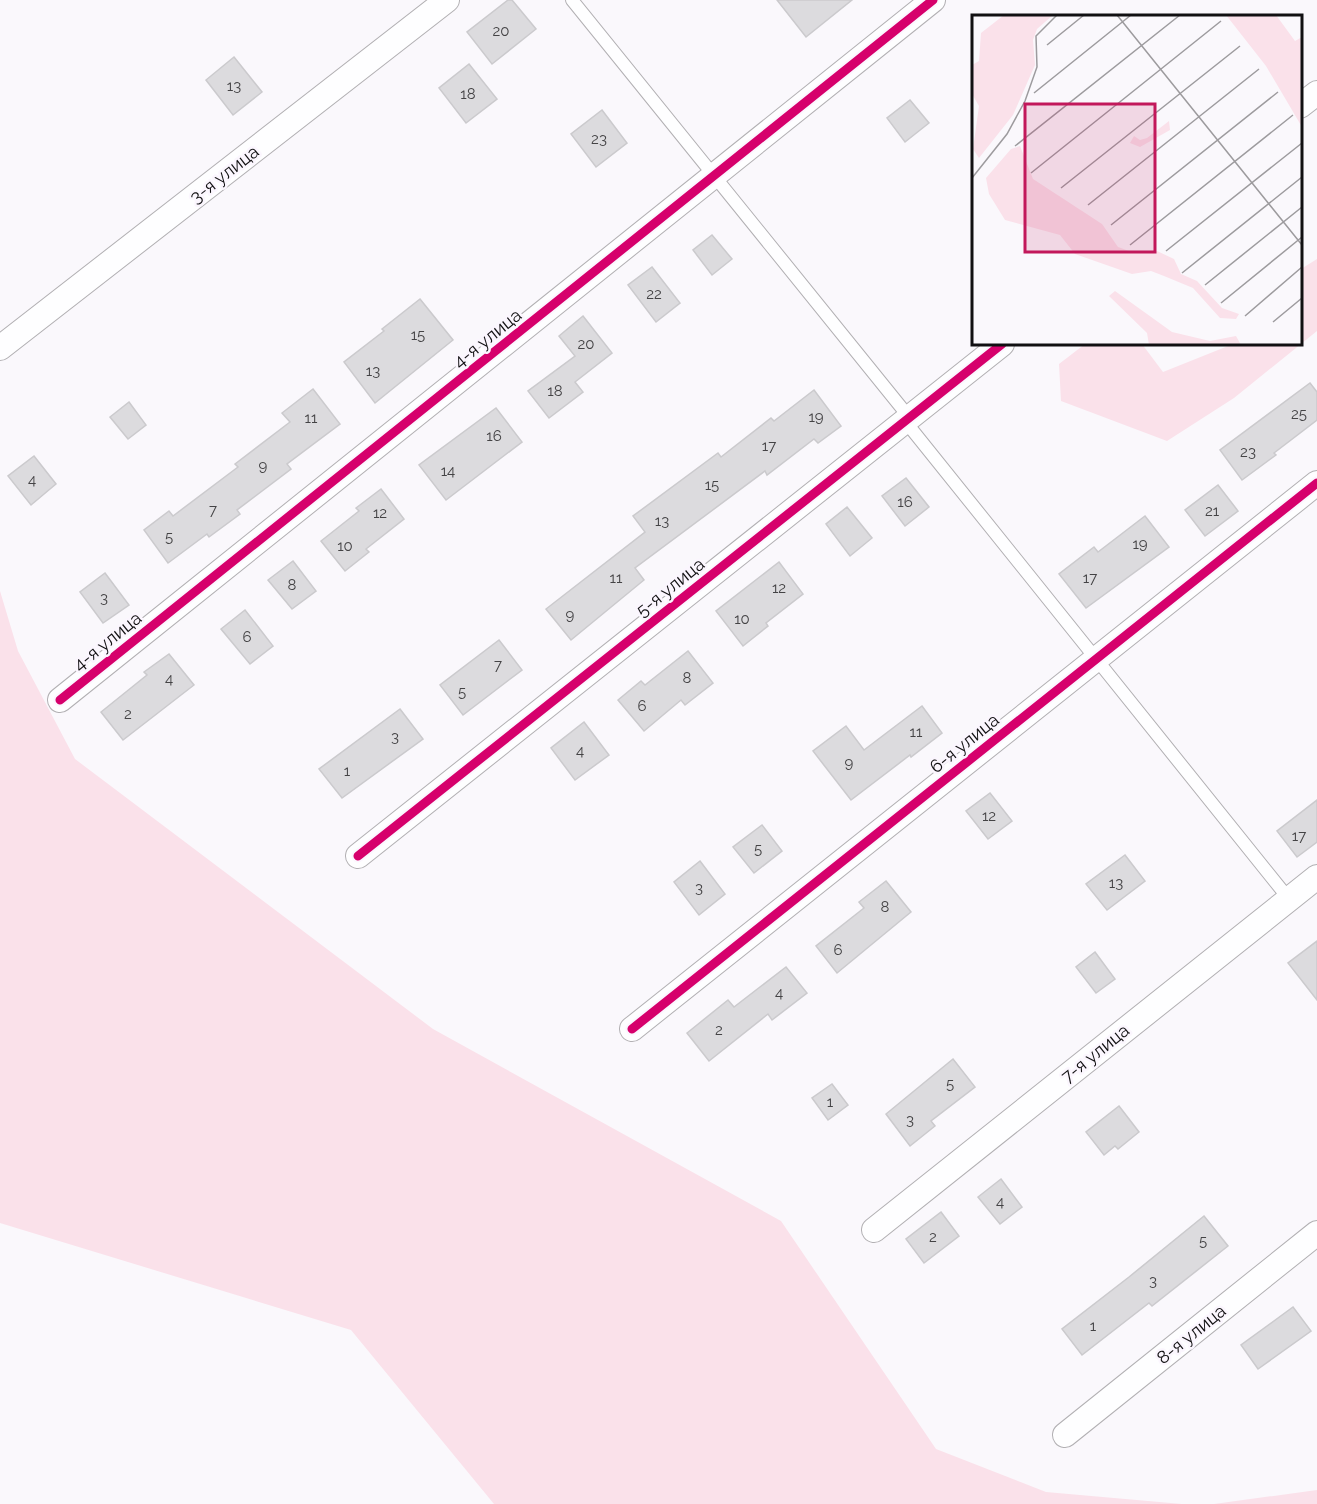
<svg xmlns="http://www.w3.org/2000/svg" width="1317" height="1504" font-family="Raleway,sans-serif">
  <rect width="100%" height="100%" fill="#faf8fc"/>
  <g fill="#fae1ea">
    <path d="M1317,259V331L1234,398L1167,441L1061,401L1059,364L1085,344H1142L1163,372L1233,344H1300L1301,269Z"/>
    <path d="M0,591L18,651L75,759L433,1029L781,1221L936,1449L1046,1492L1182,1504H494L351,1330L0,1223Z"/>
    <path d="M1317,1490V1504H1214Z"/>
  </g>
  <g fill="#dcdbde" stroke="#cbcacd" stroke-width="1.5">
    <path d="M508,0H512L536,29L492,64L467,32Z"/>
    <path d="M777,0H852L806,37Z"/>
    <path d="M234,57L262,92L233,115L206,80Z"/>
    <path d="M469,64L497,99L466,123L439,88Z"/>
    <path d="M910,100L929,123L905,142L887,118Z"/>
    <path d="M602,110L627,143L596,167L571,134Z"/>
    <path d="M712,235L732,259L712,275L693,250Z"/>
    <path d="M652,267L680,303L656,322L628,285Z"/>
    <path d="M420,299L453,340L375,403L344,362L384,331L382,329Z"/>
    <path d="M583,316L612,353L575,382L583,392L549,418L528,391L575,356L559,336Z"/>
    <path d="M1310,383L1317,392V420L1274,453L1276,455L1242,480L1220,450Z"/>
    <path d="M313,389L340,424L287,464L291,469L237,510L240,514L209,537L207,534L168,563L144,530L169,511L173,516L238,467L235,464L290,422L282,413Z"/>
    <path d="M814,390L841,426L818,443L814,439L767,475L765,471L635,568L644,580L571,640L546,609L645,532L633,516L718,453L721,457L771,418L774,421Z"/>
    <path d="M129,402L146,425L128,439L110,417Z"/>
    <path d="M496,408L522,442L446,500L419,465Z"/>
    <path d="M34,456L56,484L31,505L8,476Z"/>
    <path d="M906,478L929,507L905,526L882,496Z"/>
    <path d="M1218,485L1238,511L1205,536L1185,510Z"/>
    <path d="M381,489L404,519L366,549L369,552L345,571L321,541L359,511L356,508Z"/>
    <path d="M847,507L872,538L850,556L826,524Z"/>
    <path d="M1145,516L1169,547L1086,608L1059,574L1094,547L1098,552Z"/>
    <path d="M293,561L316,591L292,609L268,580Z"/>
    <path d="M779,562L803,594L766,623L768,626L743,646L716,611Z"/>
    <path d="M105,573L129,605L103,623L80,592Z"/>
    <path d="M245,610L273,646L250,664L221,629Z"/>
    <path d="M499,640L522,670L463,715L440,685Z"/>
    <path d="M688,651L713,683L685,705L681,700L644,731L618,700L641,681L645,685Z"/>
    <path d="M169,654L194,685L123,740L101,712L147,675L144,672Z"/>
    <path d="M922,706L942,733L911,757L910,755L851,800L813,751L846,726L864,750Z"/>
    <path d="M400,709L423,739L342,798L319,769Z"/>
    <path d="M584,722L609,755L575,780L551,748Z"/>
    <path d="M990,793L1012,821L988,839L966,811Z"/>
    <path d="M1317,800V842L1297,857L1277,831Z"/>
    <path d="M762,825L782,851L754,873L733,847Z"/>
    <path d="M1125,855L1145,881L1107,910L1086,884Z"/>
    <path d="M700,861L725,894L699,915L674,882Z"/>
    <path d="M886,881L911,912L837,973L816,946L864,908L859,902Z"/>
    <path d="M1317,941V1000L1288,963Z"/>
    <path d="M1095,952L1115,979L1096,993L1076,967Z"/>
    <path d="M786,967L807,993L772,1020L768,1014L709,1061L687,1033L728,1000L734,1007Z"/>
    <path d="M953,1059L975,1087L931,1121L935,1126L910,1146L886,1114Z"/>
    <path d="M832,1084L848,1105L828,1120L812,1098Z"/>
    <path d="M1119,1106L1139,1132L1118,1149L1115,1146L1104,1155L1086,1132Z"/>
    <path d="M1001,1179L1022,1207L1000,1224L978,1197Z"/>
    <path d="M941,1212L959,1236L924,1263L906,1239Z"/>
    <path d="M1204,1216L1228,1246L1152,1306L1149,1303L1082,1355L1062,1329L1129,1277Z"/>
    <path d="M1293,1307L1311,1331L1258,1369L1241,1345Z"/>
  </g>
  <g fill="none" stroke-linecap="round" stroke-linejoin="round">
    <g stroke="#b2b0b3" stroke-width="14">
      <g id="lane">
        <path d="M572,0L909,417"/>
        <path d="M905,421L1289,899"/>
      </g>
    </g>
    <g stroke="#b2b0b3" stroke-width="26">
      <g id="street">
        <path d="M1300,106L1317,93"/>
        <path d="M0,348L447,0"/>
        <path d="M60,700L933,0"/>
        <path d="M358,856L1002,344"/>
        <path d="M632,1029L1317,483"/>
        <path d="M874,1230L1317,877"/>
        <path d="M1065,1435L1317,1233"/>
      </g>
    </g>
    <use href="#lane" stroke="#fefeff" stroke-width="12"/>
    <use href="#street" stroke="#fefeff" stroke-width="24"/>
    <g stroke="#fbf6fe" stroke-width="13">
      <g id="cycleway">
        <path d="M60,700L933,0"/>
        <path d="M358,856L1002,344"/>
        <path d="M632,1029L1317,483"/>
      </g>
    </g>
    <use href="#cycleway" stroke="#d6006c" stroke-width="9"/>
  </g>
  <g text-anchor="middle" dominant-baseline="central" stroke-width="5" stroke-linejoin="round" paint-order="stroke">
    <g font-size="15" fill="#444345">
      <text x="501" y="31">20</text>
      <text x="234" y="86">13</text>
      <text x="468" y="94">18</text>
      <text x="599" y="139">23</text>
      <text x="654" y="294">22</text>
      <text x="418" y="335">15</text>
      <text x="586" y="344">20</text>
      <text x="373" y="371">13</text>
      <text x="555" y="391">18</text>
      <text x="1299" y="414">25</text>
      <text x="816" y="417">19</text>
      <text x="311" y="418">11</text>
      <text x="494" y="436">16</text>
      <text x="769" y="446">17</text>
      <text x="1248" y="452">23</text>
      <text x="263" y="466">9</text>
      <text x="448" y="471">14</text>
      <text x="32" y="480">4</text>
      <text x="712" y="485">15</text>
      <text x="905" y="502">16</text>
      <text x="213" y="510">7</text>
      <text x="1212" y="511">21</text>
      <text x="380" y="513">12</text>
      <text x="662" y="521">13</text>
      <text x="169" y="537">5</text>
      <text x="1140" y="544">19</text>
      <text x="345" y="546">10</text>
      <text x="616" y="578">11</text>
      <text x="1090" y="578">17</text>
      <text x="292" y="585">8</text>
      <text x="779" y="588">12</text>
      <text x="104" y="598">3</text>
      <text x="570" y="615">9</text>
      <text x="742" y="619">10</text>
      <text x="247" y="637">6</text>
      <text x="498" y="665">7</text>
      <text x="687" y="678">8</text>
      <text x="169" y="679">4</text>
      <text x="462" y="692">5</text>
      <text x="642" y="706">6</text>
      <text x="128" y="714">2</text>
      <text x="916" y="732">11</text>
      <text x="395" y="737">3</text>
      <text x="580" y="751">4</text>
      <text x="849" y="763">9</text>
      <text x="347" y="771">1</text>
      <text x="989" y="816">12</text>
      <text x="1299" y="836">17</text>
      <text x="758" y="849">5</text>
      <text x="1116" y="883">13</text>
      <text x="699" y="888">3</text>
      <text x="885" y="907">8</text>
      <text x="838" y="950">6</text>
      <text x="779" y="993">4</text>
      <text x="719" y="1030">2</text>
      <text x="950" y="1084">5</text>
      <text x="830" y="1102">1</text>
      <text x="910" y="1120">3</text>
      <text x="1000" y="1202">4</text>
      <text x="933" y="1237">2</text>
      <text x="1203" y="1241">5</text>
      <text x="1153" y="1281">3</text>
      <text x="1093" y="1326">1</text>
    </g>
    <g font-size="18" fill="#111012" stroke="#fbf6fe">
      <text transform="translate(224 174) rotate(-38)">3-я улица</text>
      <text transform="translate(487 338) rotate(-39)">4-я улица</text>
      <text transform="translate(670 587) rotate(-39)">5-я улица</text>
      <text transform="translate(107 641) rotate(-39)">4-я улица</text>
      <text transform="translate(964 743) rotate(-39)">6-я улица</text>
      <text transform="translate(1095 1053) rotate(-39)">7-я улица</text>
      <text transform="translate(1191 1334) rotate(-39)">8-я улица</text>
    </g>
  </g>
  <g transform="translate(972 15)">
    <rect width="330" height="330" fill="#faf8fc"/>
    <path d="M32,0H81L65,14L61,25L63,50L41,100L7,143L1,134L7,91L0,79V50L7,46L9,18ZM254,0H304L323,26L330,22V112L294,51ZM197,106L198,115L168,132L158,128L162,121L168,125L175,123ZM48,131L61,164L130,209L146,232L157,236H185L202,244L209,259L225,266L250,293L267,299L264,304L248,303L221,273L192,261L179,256L160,259L103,239L88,220L33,205L17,179L14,163L39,134ZM143,276L200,317L238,326L264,321L269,330H177L175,318L137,281Z" fill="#fae1ea"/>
    <path fill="none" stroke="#9d9b9e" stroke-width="1.5" d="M145,0L330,230M75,30L112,0M62,78L159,0M43,131L208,0M59,158L249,6M0,163L35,119L53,86L65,52L64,21L85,0M89,173L268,31M116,190L287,54M139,210L306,77M158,230L321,100M194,236L330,128M210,258L330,162M233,270L330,192M249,288L330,222M273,301L330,252M301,307L330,283"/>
    <path fill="#c2185b" fill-opacity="0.15" stroke="#c2185b" stroke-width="3" d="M53,89H183V237H53Z"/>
    <rect width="330" height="330" fill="none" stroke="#111012" stroke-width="3"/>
  </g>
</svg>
